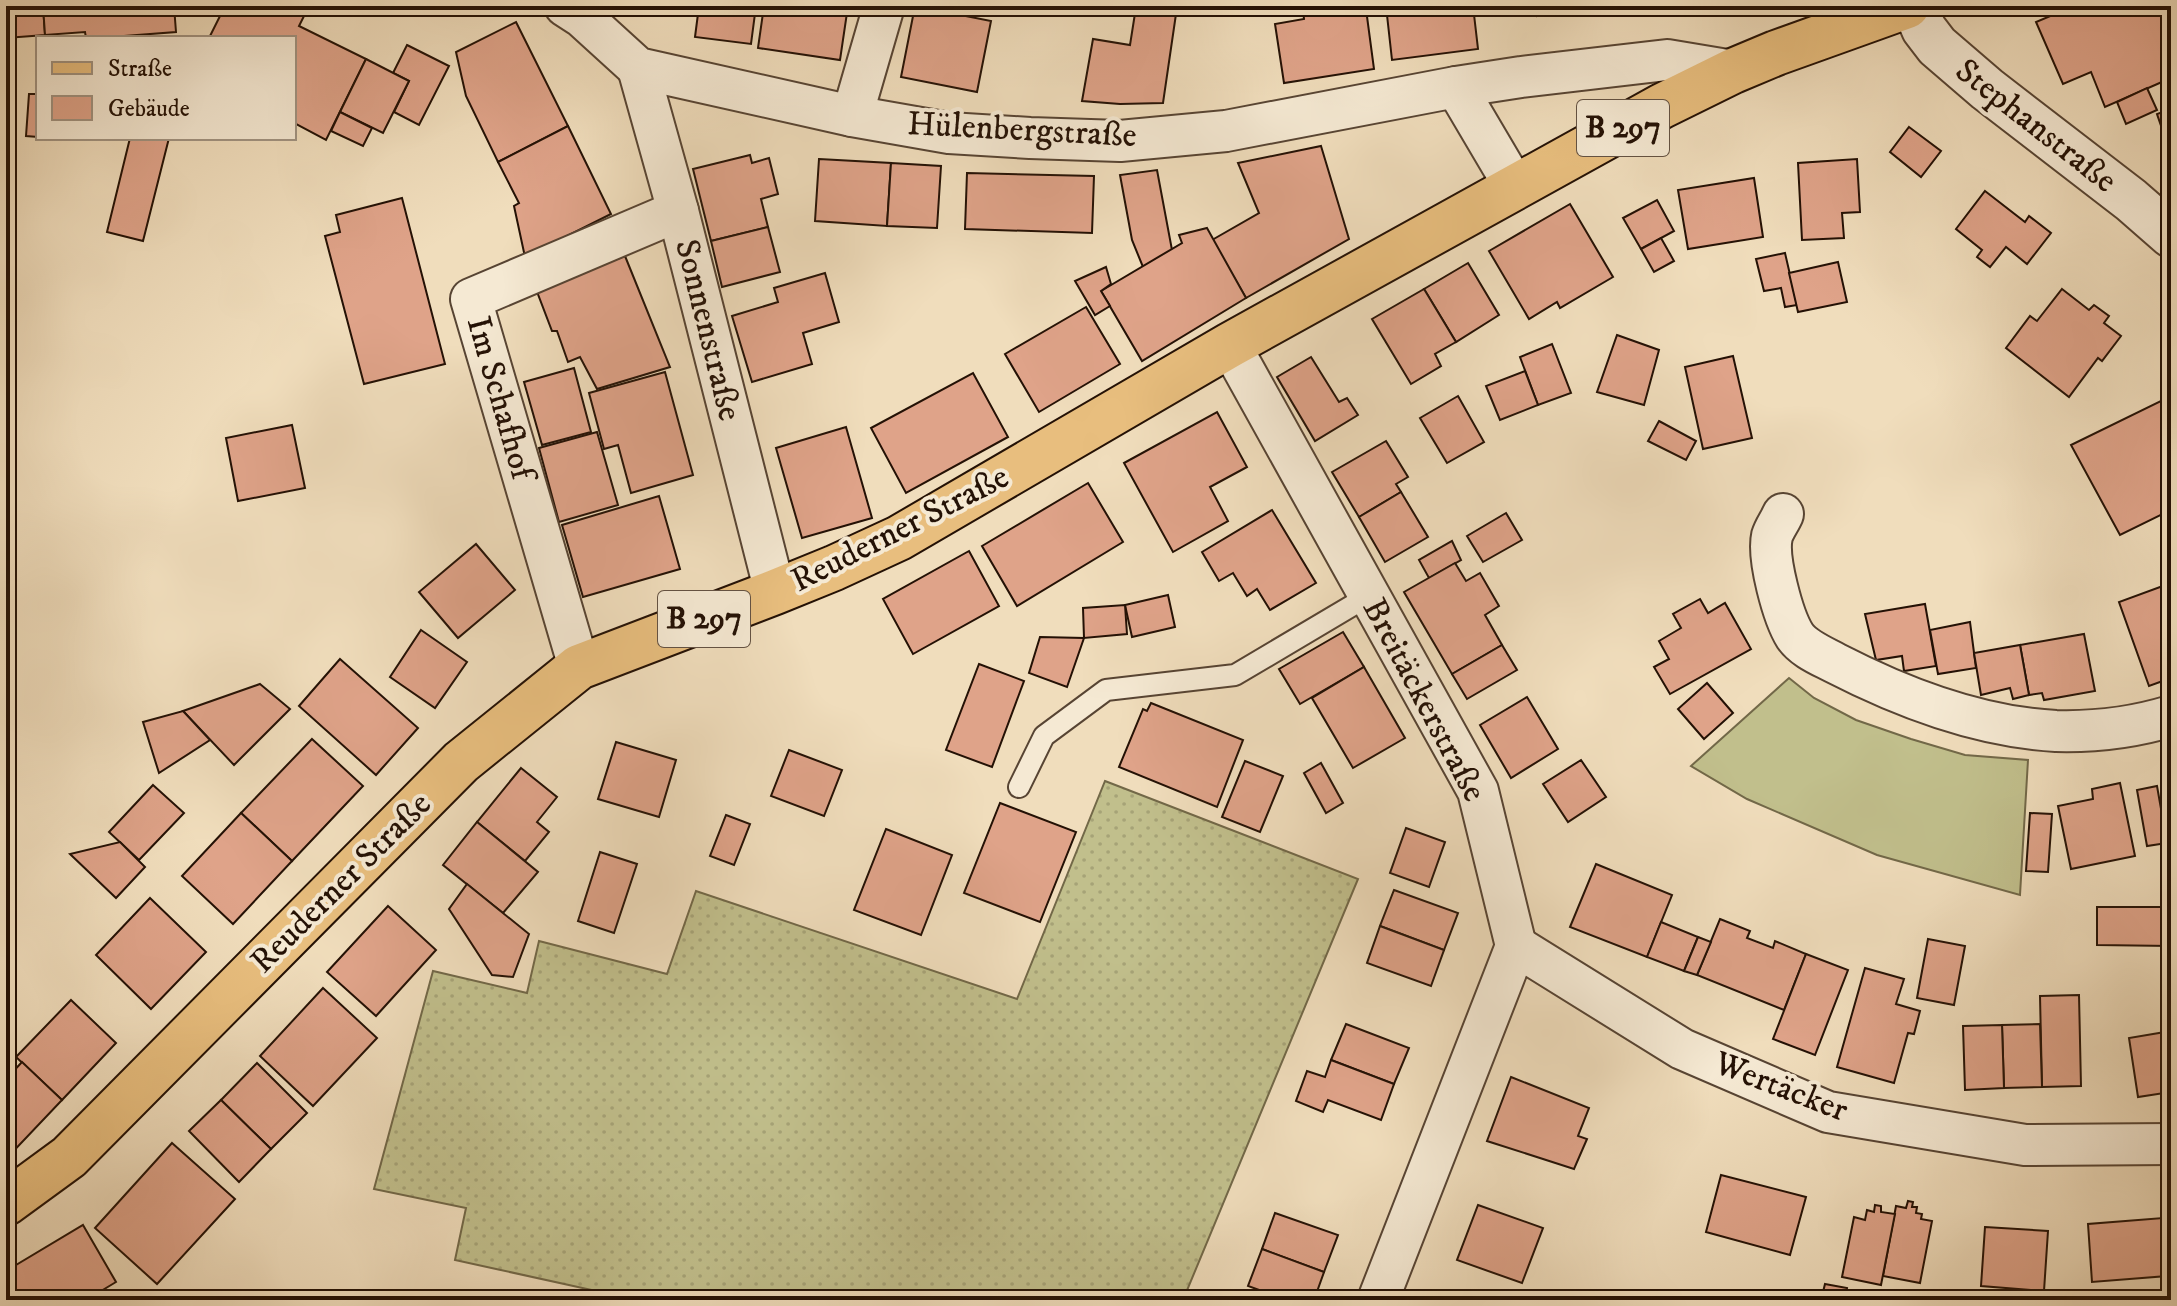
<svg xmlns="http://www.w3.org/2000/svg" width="2177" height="1306" font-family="'IM FELL DW Pica',serif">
  <defs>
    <pattern id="garden-dots" width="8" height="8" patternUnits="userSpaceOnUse" patternTransform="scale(2)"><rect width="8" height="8" fill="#c1bf8c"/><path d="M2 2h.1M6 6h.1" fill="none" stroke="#a6a377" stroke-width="1.8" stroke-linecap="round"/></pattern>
  </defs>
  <rect width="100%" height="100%" fill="#f0ddbc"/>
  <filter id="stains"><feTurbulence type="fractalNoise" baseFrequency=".0025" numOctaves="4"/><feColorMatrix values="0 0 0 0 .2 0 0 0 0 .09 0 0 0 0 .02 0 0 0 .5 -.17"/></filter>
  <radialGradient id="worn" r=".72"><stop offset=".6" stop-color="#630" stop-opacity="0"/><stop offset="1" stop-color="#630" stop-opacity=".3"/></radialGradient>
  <path fill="#c1bf8c" stroke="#726848" stroke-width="2" d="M1789,678L1814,698L1856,720L1911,739L1965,755L2028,760L2020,895L1877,855L1747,799L1691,766Z"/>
  <path fill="url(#garden-dots)" stroke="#726848" stroke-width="2" d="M1105,781L1358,879L1183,1300H619V1296L455,1260L466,1208L374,1189L433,971L527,993L539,941L667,974L696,891L1017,999Z"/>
  <g fill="#dfa389" stroke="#241105" stroke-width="2">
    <path d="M6,6H43L45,35L6,38Z"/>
    <path d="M43,6H174L176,32L98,38H86L85,32L45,35Z"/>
    <path d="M225,6H309L299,26L366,59L326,140L294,123V38H209Z"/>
    <path d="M699,6H756L751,44L695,37Z"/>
    <path d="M764,6H848L840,60L758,48Z"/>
    <path d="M915,6L991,21L977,92L901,77Z"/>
    <path d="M1327,6L1328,15L1366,9L1374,69L1284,83L1275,24L1304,19L1303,10Z"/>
    <path d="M1386,6H1473L1478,49L1392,60Z"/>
    <path d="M1534,6H1584L1537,16Z"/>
    <path d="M2074,6H2171V78L2105,107L2091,72L2063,84L2036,22Z"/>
    <path d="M1136,7L1176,14L1163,103L1120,104L1082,101L1093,39L1130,45Z"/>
    <path d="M516,22L568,126L498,162L466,96L456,52Z"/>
    <path d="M407,45L449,66L419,125L394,112L409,81L393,73Z"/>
    <path d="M366,59L409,81L383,133L340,112Z"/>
    <path d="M2147,88L2157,110L2126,124L2117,102Z"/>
    <path d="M29,94H38V137L26,136Z"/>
    <path d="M2171,109V155L2157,114Z"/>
    <path d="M340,112L372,128L363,146L331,131Z"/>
    <path d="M568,126L611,214L525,257L514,206L519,203L498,162Z"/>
    <path d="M1909,127L1941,151L1921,177L1890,152Z"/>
    <path d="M130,138H169L143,241L107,232Z"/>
    <path d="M1321,146L1349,239L1246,298L1212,240L1259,213L1238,163Z"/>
    <path d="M750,155L752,163L769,158L778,194L761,199L768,227L711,241L693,169Z"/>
    <path d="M819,159L891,163L887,226L815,221Z"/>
    <path d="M1857,159L1860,212L1842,213L1844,238L1802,240L1798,163Z"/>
    <path d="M891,163L941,166L937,228L887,226Z"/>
    <path d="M1157,170L1172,250L1143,267L1132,240L1120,175Z"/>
    <path d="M967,173L1094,176L1092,233L965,229Z"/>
    <path d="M1754,178L1763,237L1688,249L1678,190Z"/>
    <path d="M1985,191L2025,222L2029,216L2051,233L2027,264L2006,247L1990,267L1977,257L1982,250L1956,229Z"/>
    <path d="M402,198L445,364L364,384L325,236L340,232L336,215Z"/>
    <path d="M1657,200L1674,231L1641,249L1623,218Z"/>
    <path d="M1570,204L1613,277L1560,308L1557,302L1529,319L1489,251Z"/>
    <path d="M768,227L780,272L722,287L711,241Z"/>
    <path d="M1207,228L1246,298L1142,361L1101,291L1182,243L1179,235Z"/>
    <path d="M1661,238L1674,261L1654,272L1641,249Z"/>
    <path d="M1785,253L1797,305L1785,307L1781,288L1764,291L1756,259Z"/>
    <path d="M625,256L670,367L597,389L580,357L568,362L557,331H552L536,289Z"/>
    <path d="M1838,262L1847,302L1798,312L1789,273Z"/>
    <path d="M1468,263L1499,315L1456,342L1424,289Z"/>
    <path d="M1106,267L1111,284L1101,291L1110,306L1095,315L1075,281Z"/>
    <path d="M825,273L839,322L803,333L812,364L752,382L732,316L778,302L774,288Z"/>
    <path d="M1424,289L1456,342L1435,354L1441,366L1411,384L1372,319Z"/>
    <path d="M2062,289L2089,310L2094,305L2109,316L2104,323L2121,336L2102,361L2098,358L2069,397L2006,348L2030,316L2037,321Z"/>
    <path d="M1086,307L1120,364L1039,412L1005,354Z"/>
    <path d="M1617,335L1659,350L1644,405L1597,392Z"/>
    <path d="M1552,344L1571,393L1538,405L1520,357Z"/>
    <path d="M1733,356L1752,438L1703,449L1685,367Z"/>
    <path d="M1311,357L1339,402L1347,398L1358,415L1315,441L1277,377Z"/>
    <path d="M574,368L591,432L542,445L524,382Z"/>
    <path d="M1525,371L1538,405L1500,420L1486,386Z"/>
    <path d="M665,372L693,475L631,493L618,445L604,449L589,393Z"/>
    <path d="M973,373L1008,437L906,493L871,428Z"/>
    <path d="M1458,396L1484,442L1447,463L1420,418Z"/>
    <path d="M2171,396V510L2120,535L2071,445Z"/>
    <path d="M1217,412L1247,467L1210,487L1228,521L1173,552L1124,463Z"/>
    <path d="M1659,421L1696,441L1686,460L1648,441Z"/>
    <path d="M292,425L305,488L238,501L226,438Z"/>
    <path d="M846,427L872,518L802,538L776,448Z"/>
    <path d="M597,432L618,505L559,522L539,448Z"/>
    <path d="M1386,441L1408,477L1396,484L1401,492L1359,517L1332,472Z"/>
    <path d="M1088,483L1123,542L1017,606L982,546Z"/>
    <path d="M1401,492L1428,537L1385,562L1359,517Z"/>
    <path d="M659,496L680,569L583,597L562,525Z"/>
    <path d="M1272,510L1316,583L1270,610L1257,589L1247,596L1233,573L1219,581L1202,552Z"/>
    <path d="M1506,513L1522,540L1483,562L1467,536Z"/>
    <path d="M1452,541L1461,560L1429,578L1419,560Z"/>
    <path d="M476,544L515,590L458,638L419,592Z"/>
    <path d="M969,551L999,606L913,654L883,599Z"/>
    <path d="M1455,563L1466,581L1480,573L1499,606L1485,615L1502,645L1452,674L1404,592Z"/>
    <path d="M2171,583V678L2149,686L2119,602Z"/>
    <path d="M1168,595L1175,627L1132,637L1125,605Z"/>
    <path d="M1700,599L1708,613L1725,603L1751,649L1670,694L1654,667L1669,659L1659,641L1681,628L1673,614Z"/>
    <path d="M1925,604L1936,666L1904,671L1902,656L1876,660L1865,614Z"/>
    <path d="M1125,605L1127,634L1084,638L1083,608Z"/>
    <path d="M1970,622L1976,668L1938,674L1930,630Z"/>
    <path d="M421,630L467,662L435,708L390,677Z"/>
    <path d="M1343,632L1364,667L1300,704L1279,669Z"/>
    <path d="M2084,634L2095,691L2044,700L2042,693L2029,695L2020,645Z"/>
    <path d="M1040,637L1084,638L1067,687L1029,673Z"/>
    <path d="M1502,645L1517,670L1467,699L1452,674Z"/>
    <path d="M2020,645L2029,695L2013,699L2010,688L1981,695L1974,653Z"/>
    <path d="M340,659L418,728L376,775L299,706Z"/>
    <path d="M979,664L1024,681L992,767L946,750Z"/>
    <path d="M1364,667L1405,738L1353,768L1312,698Z"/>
    <path d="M1707,683L1733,713L1704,739L1678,709Z"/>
    <path d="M260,684L290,709L234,765L183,711Z"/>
    <path d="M1527,697L1558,749L1511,778L1480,725Z"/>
    <path d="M1151,703L1243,740L1217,807L1119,767L1143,709L1147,711Z"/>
    <path d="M183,711L210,740L159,773L143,722Z"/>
    <path d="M312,739L363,786L292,861L241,813Z"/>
    <path d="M616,742L676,760L659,817L598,799Z"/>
    <path d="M789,750L842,770L824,816L771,796Z"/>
    <path d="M1581,760L1606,797L1568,822L1543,784Z"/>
    <path d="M1245,761L1283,776L1260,832L1222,817Z"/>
    <path d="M1321,763L1343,803L1326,813L1304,773Z"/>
    <path d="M521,768L557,797L537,822L549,832L525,861L477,822Z"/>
    <path d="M2120,783L2135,856L2071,869L2058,806L2093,799L2092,789Z"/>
    <path d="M153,785L184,813L139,860L109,832Z"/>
    <path d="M2157,786L2167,843L2147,846L2137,790Z"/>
    <path d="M1000,803L1076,832L1040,922L964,893Z"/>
    <path d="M241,813L292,861L233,924L182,876Z"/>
    <path d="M2030,813L2052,814L2048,872L2026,871Z"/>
    <path d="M726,815L750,824L734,865L710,856Z"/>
    <path d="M477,822L538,872L503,913L443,865Z"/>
    <path d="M1406,828L1445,842L1429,887L1390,873Z"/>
    <path d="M886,829L952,855L921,935L854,910Z"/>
    <path d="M120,842L145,867L116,898L70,854Z"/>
    <path d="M600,852L637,864L614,933L578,921Z"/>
    <path d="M1596,864L1672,895L1647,957L1570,927Z"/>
    <path d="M467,884L529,934L513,977L492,975L449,909Z"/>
    <path d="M1394,890L1458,913L1444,950L1380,926Z"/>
    <path d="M150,898L206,952L151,1009L96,955Z"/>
    <path d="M388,906L436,950L376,1016L327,972Z"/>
    <path d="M2097,907H2171V946L2097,945Z"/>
    <path d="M1720,919L1750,931L1747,938L1773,948L1775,941L1806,954L1784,1010L1697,975Z"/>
    <path d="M1661,922L1698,937L1684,971L1647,957Z"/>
    <path d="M1380,926L1444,950L1431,986L1367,963Z"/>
    <path d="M1698,937L1711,942L1697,975L1684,971Z"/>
    <path d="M1928,939L1965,946L1954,1005L1917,998Z"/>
    <path d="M1806,954L1848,970L1815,1055L1773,1039Z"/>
    <path d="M1865,968L1904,979L1896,1004L1920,1011L1914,1034L1908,1033L1894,1083L1837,1067Z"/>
    <path d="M323,988L377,1038L313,1106L260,1056Z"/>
    <path d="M2079,995L2081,1086L2042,1087L2040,996Z"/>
    <path d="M71,1000L116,1043L62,1100L16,1057Z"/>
    <path d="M1346,1024L1409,1048L1394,1084L1331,1060Z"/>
    <path d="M2040,1024L2042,1087L2004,1088L2002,1025Z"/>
    <path d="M2002,1025L2004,1088L1965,1090L1963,1026Z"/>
    <path d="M2171,1031V1092L2138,1097L2129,1038Z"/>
    <path d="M1331,1060L1394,1084L1381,1120L1328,1100L1323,1112L1296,1101L1307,1071L1325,1077Z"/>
    <path d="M22,1062L62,1100L6,1159V1075L8,1077Z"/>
    <path d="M257,1063L307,1113L271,1149L221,1100Z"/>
    <path d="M1511,1077L1589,1108L1578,1136L1587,1139L1574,1169L1487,1141Z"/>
    <path d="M221,1100L271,1149L239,1182L189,1131Z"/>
    <path d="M172,1143L235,1199L157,1284L95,1228Z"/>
    <path d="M1721,1175L1806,1197L1790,1255L1706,1232Z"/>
    <path d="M1908,1201L1913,1202L1912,1207H1917L1916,1213L1922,1214L1921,1219L1932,1221L1920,1283L1883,1276L1896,1206L1906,1208Z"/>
    <path d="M1478,1205L1543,1228L1522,1283L1457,1260Z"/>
    <path d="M1875,1205L1881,1206V1212L1895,1214L1881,1285L1842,1277L1854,1217L1865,1220L1867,1210L1874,1212Z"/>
    <path d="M1275,1213L1338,1235L1324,1272L1262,1249Z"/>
    <path d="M2163,1218L2167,1276L2092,1282L2088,1224Z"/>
    <path d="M83,1225L116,1282L86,1300H6V1271Z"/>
    <path d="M1985,1227L2048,1231L2044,1291L1981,1286Z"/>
    <path d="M1262,1249L1324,1272L1314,1300H1287L1248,1286Z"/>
    <path d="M1825,1284L1847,1288L1845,1300H1821Z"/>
    <path d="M1912,1295L1939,1297V1300H1912Z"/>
  </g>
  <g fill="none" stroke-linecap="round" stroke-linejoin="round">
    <g stroke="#574433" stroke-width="24">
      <path id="service" d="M1019,787L1044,736L1106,690L1235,675L1370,595"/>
    </g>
    <g stroke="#574433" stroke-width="44">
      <g id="minor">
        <path d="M565,6L582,17L638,68L852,116L949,133L1030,138L1120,141L1226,131L1456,87L1521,77L1667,60L1733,71"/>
        <path d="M638,68L678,211L775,592"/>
        <path d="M1456,87L1515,187"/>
        <path d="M852,116L884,6"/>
        <path d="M1230,345L1478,791L1516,946L1378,1300"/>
        <path d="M1783,514C1780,521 1774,529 1772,536C1767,558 1783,617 1795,636C1804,649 1822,656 1835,663C1903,698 1979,727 2056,731C2094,732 2135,727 2171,716"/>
        <path d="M579,667L471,299L678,211"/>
        <path d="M1516,946L1682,1049L1828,1112L2025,1145L2171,1144"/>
      </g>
    </g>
    <g stroke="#574433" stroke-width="48">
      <path id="tertiary" d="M1914,6L1924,29L1937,46L1987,89L2131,200L2171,235"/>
    </g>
    <g stroke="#241105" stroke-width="48">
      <path id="primary" d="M6,1203L69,1157L461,762L579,667L775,592L834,568L899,538L1230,345L1662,106L1733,71L1776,53L1907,6"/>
    </g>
    <use href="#service" stroke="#f5e9d3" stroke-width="20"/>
    <use href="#minor" stroke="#f5e9d3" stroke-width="40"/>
    <use href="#tertiary" stroke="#f5e9d3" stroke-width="44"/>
    <use href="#primary" stroke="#e8be7e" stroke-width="44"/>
  </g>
  <g text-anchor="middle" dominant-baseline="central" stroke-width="8" stroke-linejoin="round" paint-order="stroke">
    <g fill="#f5e9d3" stroke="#635243" stroke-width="2">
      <rect x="1577" y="100" width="92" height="56" rx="6"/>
      <rect x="658" y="591" width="92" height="56" rx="6"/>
    </g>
    <g font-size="32" font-weight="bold" fill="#241105">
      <text x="1623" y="128">B 297</text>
      <text x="704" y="619">B 297</text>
    </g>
    <g font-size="34" fill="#241105" stroke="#f5e9d3">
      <text transform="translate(2036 126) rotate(38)">Stephanstraße</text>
      <text transform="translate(1022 130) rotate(3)">Hülenbergstraße</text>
      <text transform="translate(708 330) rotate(76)">Sonnenstraße</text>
      <text transform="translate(500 398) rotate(74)">Im Schafhof</text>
      <text transform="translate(900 529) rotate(-27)">Reuderner Straße</text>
      <text transform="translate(1424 700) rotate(62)">Breitäckerstraße</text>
      <text transform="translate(341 883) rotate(-45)">Reuderner Straße</text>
      <text transform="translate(1781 1087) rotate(21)">Wertäcker</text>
    </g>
  </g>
  <rect width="2177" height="1306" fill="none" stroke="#f0ddbc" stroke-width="32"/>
  <rect x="8" y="8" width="2161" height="1290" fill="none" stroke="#241105" stroke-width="4"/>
  <rect x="16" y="16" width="2145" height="1274" fill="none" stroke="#241105" stroke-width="2"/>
  <rect x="36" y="36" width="260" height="104" fill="#f5e9d3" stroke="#a19381" stroke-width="2"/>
  <rect x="52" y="62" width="40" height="12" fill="#e8be7e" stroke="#a19381" stroke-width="2"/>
  <text x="108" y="76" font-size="24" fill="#241105">Straße</text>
  <rect x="52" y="96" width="40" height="24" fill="#dfa389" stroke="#a19381" stroke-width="2"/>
  <text x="108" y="116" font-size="24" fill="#241105">Gebäude</text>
  <rect width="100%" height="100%" filter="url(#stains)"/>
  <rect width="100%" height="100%" fill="url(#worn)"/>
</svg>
